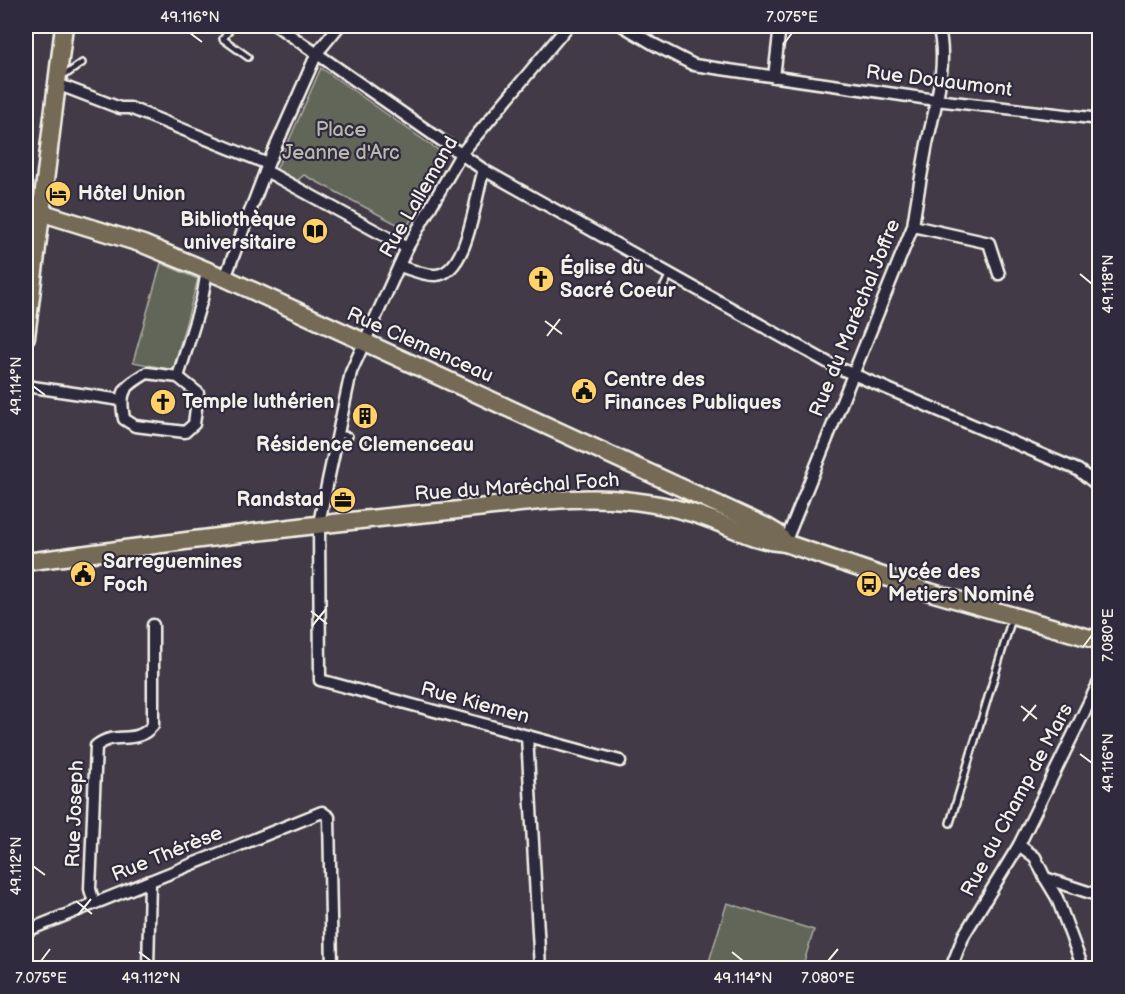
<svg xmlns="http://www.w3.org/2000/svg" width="1125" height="994" font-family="'Balsamiq Sans',sans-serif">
  <rect width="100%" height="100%" fill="#423a47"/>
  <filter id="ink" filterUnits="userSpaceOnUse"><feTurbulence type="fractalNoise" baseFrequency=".0167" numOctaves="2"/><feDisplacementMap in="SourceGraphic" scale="12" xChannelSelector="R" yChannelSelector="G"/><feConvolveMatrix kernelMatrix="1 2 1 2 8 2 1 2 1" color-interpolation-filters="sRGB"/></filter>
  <g filter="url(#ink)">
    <g fill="#626658" stroke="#abaca0" stroke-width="1.5">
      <path d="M321,68L445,155L406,229L304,175L296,182L276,170Z"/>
      <path d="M161,263L198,279L173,370L133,362Z"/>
      <path d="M727,903L814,930L802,968H707Z"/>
    </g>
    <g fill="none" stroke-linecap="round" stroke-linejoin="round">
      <g stroke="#f4f1e8" stroke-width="10">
        <g id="lane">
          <path d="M232,26L223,39L248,57"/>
          <path d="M60,73H68L82,63"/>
          <path d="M663,288L670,274"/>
          <path d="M338,434L349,436"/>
          <path d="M369,441L378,443"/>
          <path d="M950,823L1012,618"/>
        </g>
      </g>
      <g stroke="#f4f1e8" stroke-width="15">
        <g id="street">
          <path d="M277,26L484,170L834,366L1078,470L1100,487"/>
          <path d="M568,26L461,154L407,248L351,372L319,523L320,680L620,761"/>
          <path d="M623,26L655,45L694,65L936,100L1100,119"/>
          <path d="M774,77L780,26"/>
          <path d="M57,84L120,108H130L268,164"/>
          <path d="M266,171L407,248"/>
          <path d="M913,226L989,243L999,274"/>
          <path d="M399,266C410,269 425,276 436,275C469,273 475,194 484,170"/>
          <path d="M225,278L268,164L317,53L339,26"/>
          <path d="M147,373L178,377L198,393L194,424L185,432L135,426L124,419C119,390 124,387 147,373Z"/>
          <path d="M178,377L202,299L207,271"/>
          <path d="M26,386L121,400"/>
          <path d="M785,543L913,226C917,198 922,171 927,144C935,106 949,63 938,26"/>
          <path d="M527,736L540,968"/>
          <path d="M1019,845L1035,857L1045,878L1057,898L1083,968"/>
          <path d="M1045,878L1100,896"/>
          <path d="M94,903L90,889L96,746C115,730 135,747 153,725V625"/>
          <path d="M26,931L322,812L329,817L332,968"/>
          <path d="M148,968L150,881"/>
          <path d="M951,968L964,935L1019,845L1100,680"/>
        </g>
      </g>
      <g stroke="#f4f1e8" stroke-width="21">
        <g id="primary">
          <path d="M26,211L40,212L143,244L225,278L767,527L777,533L785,543"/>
          <path d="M26,337L64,26"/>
          <path d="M26,562C163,544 301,525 439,512C495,507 554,496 611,499C643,501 673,506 704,517C733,527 753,541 785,543L930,592L1100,641"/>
        </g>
      </g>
      <use href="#lane" stroke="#2f2a3d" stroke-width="5"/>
      <use href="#street" stroke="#2f2a3d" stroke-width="10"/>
      <use href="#primary" stroke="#746b55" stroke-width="16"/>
    </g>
  </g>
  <path fill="none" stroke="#f4f1e8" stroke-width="2" d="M190,33L202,42M783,45L792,33M1080,274L1092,284M545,321L562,334M547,336L560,319M33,386L45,395M311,611L327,624M312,626L326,609M1083,647L1092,635M1021,706L1037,719M1023,721L1036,705M1080,754L1092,763M33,866L45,875M76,901L92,914M78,915L91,899M139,952L151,961M732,952L743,961M41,961L50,949M828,961L838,949"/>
  <defs>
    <g id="hotel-disc" transform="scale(1.35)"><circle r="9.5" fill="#ffd166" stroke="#2f2a3d"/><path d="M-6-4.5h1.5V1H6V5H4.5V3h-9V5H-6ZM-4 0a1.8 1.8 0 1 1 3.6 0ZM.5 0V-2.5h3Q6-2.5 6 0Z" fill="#111"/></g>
    <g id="library-disc" transform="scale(1.35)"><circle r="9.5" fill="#ffd166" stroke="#2f2a3d"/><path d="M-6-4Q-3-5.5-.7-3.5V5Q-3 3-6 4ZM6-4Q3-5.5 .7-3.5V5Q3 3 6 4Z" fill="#111"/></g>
    <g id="church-disc" transform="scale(1.35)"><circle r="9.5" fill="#ffd166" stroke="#2f2a3d"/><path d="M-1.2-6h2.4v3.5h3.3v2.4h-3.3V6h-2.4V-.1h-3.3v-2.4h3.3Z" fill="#111"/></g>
    <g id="civic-disc" transform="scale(1.35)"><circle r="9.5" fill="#ffd166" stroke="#2f2a3d"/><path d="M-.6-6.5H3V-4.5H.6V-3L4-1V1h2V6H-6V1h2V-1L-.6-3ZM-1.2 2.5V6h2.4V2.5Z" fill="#111"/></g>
    <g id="building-disc" transform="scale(1.35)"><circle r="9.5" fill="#ffd166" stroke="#2f2a3d"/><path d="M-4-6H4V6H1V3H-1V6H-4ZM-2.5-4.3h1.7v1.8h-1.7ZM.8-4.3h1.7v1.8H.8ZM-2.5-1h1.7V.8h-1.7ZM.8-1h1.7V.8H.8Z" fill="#111"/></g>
    <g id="office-disc" transform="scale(1.35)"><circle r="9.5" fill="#ffd166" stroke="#2f2a3d"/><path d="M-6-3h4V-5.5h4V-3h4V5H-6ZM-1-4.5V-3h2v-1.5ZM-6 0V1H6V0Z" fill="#111"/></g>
    <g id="bus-disc" transform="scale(1.35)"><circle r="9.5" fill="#ffd166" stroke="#2f2a3d"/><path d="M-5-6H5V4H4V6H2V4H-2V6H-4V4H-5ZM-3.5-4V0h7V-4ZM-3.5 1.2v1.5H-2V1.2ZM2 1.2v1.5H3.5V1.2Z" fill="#111"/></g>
  </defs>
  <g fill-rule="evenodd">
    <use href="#hotel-disc" x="58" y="194"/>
    <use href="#library-disc" x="315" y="231"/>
    <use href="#church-disc" x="541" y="279"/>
    <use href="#civic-disc" x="584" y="391"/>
    <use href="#church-disc" x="163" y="402"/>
    <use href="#building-disc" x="365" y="416"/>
    <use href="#office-disc" x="343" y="500"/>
    <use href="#civic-disc" x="83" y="574"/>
    <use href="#bus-disc" x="869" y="584"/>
  </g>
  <g text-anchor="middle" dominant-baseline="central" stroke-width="4.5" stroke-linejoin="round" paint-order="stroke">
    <g font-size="20" fill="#f4f1e8" stroke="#2f2a3d">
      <text transform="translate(939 81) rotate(7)">Rue Douaumont</text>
      <text transform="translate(419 197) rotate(-60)">Rue Lallemand</text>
      <text transform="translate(855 318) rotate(-68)">Rue du Maréchal Joffre</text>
      <text transform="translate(420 345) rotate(24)">Rue Clemenceau</text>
      <text transform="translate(517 487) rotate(-4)">Rue du Maréchal Foch</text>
      <text transform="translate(475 703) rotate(15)">Rue Kiemen</text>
      <text transform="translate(1017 800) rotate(-62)">Rue du Champ de Mars</text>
      <text transform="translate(75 814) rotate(-88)">Rue Joseph</text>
      <text transform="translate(167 854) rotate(-22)">Rue Thérèse</text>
    </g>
    <g font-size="20" fill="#bab9ae" stroke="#2f2a3d">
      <text x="341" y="130">Place<tspan x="341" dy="23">Jeanne d'Arc</tspan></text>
    </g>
    <g font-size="20" font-weight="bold" fill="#f4f1e8" stroke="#2f2a3d" text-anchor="start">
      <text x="78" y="194">Hôtel Union</text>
      <text x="296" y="220" text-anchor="end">Bibliothèque<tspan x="296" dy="23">universitaire</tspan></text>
      <text x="560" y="268">Église du<tspan x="560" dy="23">Sacré Coeur</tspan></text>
      <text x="604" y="380">Centre des<tspan x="604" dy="23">Finances Publiques</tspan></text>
      <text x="182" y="402">Temple luthérien</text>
      <text x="365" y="445" text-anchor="middle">Résidence Clemenceau</text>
      <text x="324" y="500" text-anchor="end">Randstad</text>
      <text x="103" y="562">Sarreguemines<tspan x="103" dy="23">Foch</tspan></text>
      <text x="888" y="572">Lycée des<tspan x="888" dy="23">Metiers Nominé</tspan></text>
    </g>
  </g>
  <rect width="1125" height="994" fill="none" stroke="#2f2a3d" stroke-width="66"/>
  <rect x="33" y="33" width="1059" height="928" fill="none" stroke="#f4f1e8" stroke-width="2"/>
  <g font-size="15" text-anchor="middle" fill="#f4f1e8">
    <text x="190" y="22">49.116°N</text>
    <text x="792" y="22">7.075°E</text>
    <text transform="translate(1108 284) rotate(-90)" y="5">49.118°N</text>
    <text transform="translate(16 386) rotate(-90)" y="5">49.114°N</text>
    <text transform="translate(1108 635) rotate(-90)" y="5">7.080°E</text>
    <text transform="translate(1108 763) rotate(-90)" y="5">49.116°N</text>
    <text transform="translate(16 866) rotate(-90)" y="5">49.112°N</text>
    <text x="41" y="983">7.075°E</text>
    <text x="151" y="983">49.112°N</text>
    <text x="743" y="983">49.114°N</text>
    <text x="828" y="983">7.080°E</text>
  </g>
</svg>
